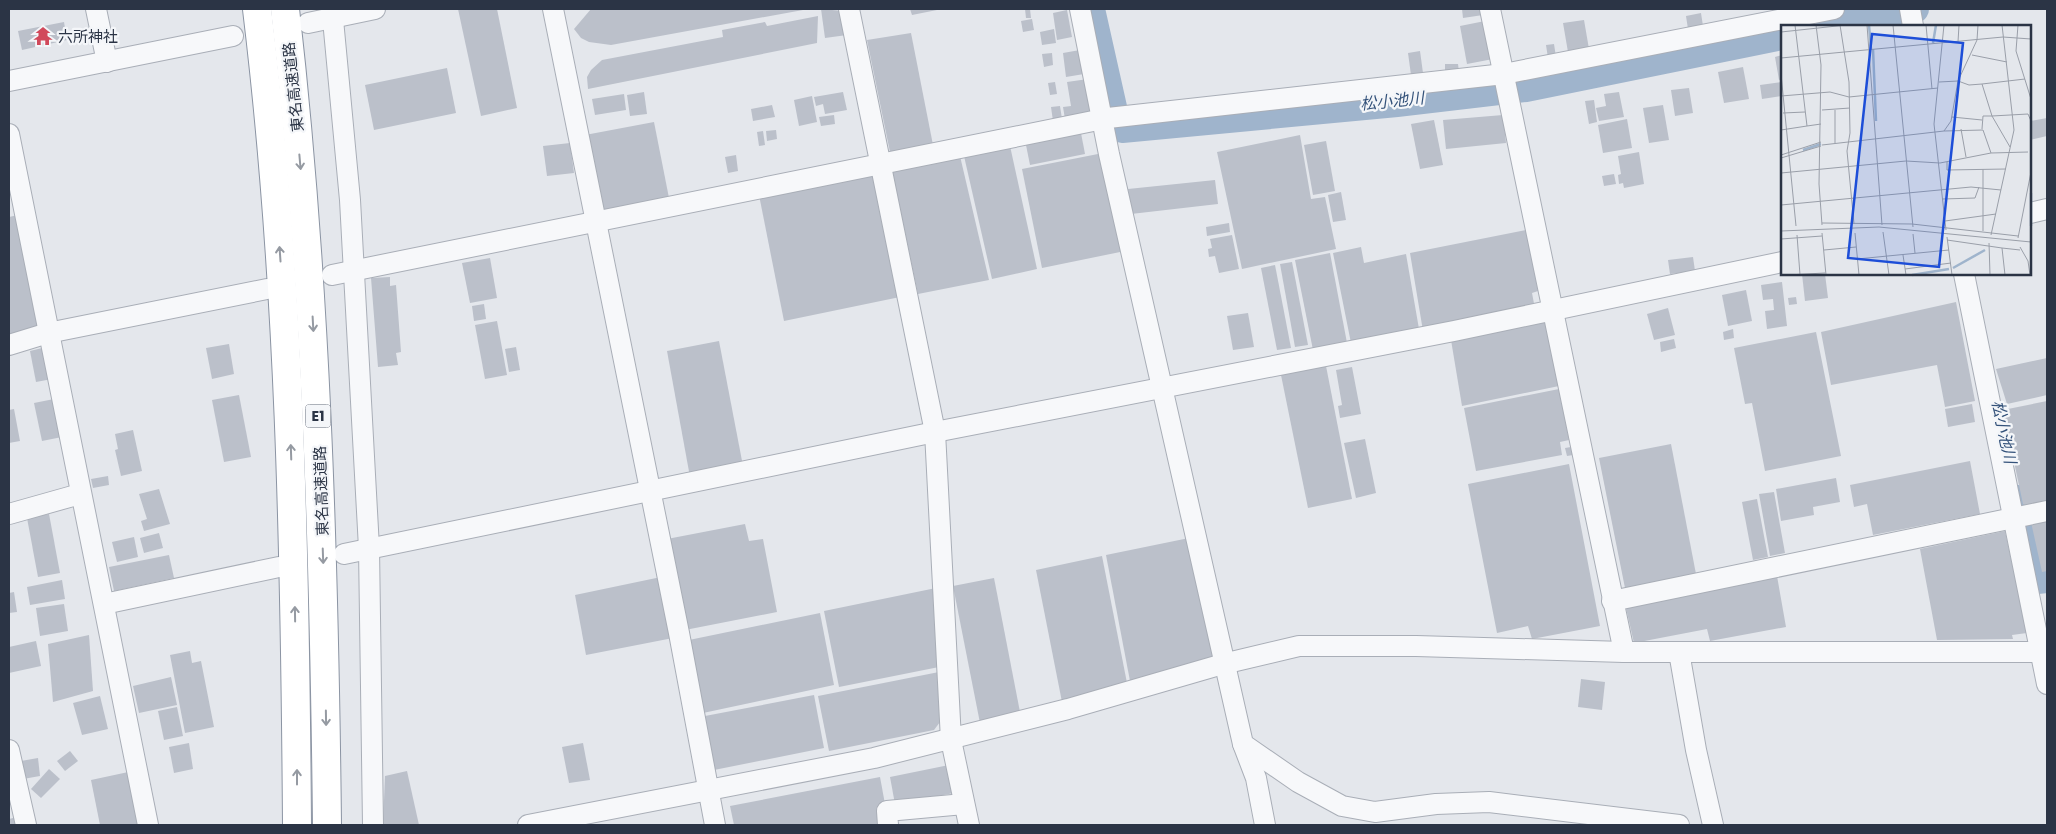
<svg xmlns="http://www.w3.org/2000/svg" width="2056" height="834" font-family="Poppins,'Noto Sans JP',sans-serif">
  <rect width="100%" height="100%" fill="#e4e7ec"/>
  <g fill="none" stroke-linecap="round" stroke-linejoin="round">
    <g stroke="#9fb4cc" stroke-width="28">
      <path d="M1091,9L1117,125L1122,129L1397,103L1526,88L1782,36"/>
      <path d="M1830,26L1915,9"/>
      <path d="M2018,499L2037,580L2047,579"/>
    </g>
  </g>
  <g fill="#bbc0ca">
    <path d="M458,9H497L517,108L481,116Z"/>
    <path d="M591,9H803V10L611,45L589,42L581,38L574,29Z"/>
    <path d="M821,9L843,11L847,35L825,38Z"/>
    <path d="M910,9H937V10L912,15Z"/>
    <path d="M1025,9H1030L1031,18H1026Z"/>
    <path d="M1462,9H1482L1483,15L1463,18Z"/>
    <path d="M1067,10L1072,37L1057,40L1053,13Z"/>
    <path d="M1701,13L1703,26L1688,29L1686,16Z"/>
    <path d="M818,16L817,43L588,89L587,77L591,70L602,60L723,37L722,30L765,22L767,26Z"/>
    <path d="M1032,19L1034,30L1023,32L1021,21Z"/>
    <path d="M1584,20L1589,49L1568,52L1563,23Z"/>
    <path d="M1485,21L1493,59L1467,64L1460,26Z"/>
    <path d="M64,22L67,40L22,50L18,31Z"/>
    <path d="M1054,29L1056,43L1042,45L1040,32Z"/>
    <path d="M911,33L933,145L890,152L867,40Z"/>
    <path d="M1554,44L1556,57L1548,58L1546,45Z"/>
    <path d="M1080,50L1084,74L1066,77L1063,53Z"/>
    <path d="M1420,51L1423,73L1411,75L1408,53Z"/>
    <path d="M1052,53L1053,65L1044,67L1042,54Z"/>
    <path d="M1782,55V79L1779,80L1775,57Z"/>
    <path d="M1445,64H1458L1459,72L1445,73Z"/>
    <path d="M1743,67L1749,99L1724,103L1718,72Z"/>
    <path d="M447,68L456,113L374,130L365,85Z"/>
    <path d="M1088,79L1093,114L1065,119L1063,107L1071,106L1067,82Z"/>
    <path d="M1055,82L1057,94L1050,95L1048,83Z"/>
    <path d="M1782,82V96L1762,99L1760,85Z"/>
    <path d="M1689,88L1693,113L1675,116L1671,90Z"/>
    <path d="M644,92L647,114L630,116L627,95Z"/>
    <path d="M843,92L847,110L825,114L823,104L816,106L814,97Z"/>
    <path d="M1619,92L1624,117L1599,121L1596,108L1606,106L1604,94Z"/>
    <path d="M624,94L626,110L595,115L592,99Z"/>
    <path d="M812,96L817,122L799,126L794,100Z"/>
    <path d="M1594,100L1597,122L1589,124L1585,101Z"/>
    <path d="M772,105L775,117L753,121L751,109Z"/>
    <path d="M1663,105L1669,140L1649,143L1643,108Z"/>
    <path d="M1060,106L1062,119L1053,121L1051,107Z"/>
    <path d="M834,115L835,124L821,126L819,117Z"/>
    <path d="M1503,115L1506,143L1446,149L1443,120Z"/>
    <path d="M2047,118V136L2030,140V121Z"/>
    <path d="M1627,119L1632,148L1603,153L1598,125Z"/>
    <path d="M1434,120L1443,165L1420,169L1411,124Z"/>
    <path d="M654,122L669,198L598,213L585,135Z"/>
    <path d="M776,130L777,139L767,141L766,131Z"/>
    <path d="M763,131L765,145L759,146L757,132Z"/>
    <path d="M1081,133L1085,154L1030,165L1026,145Z"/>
    <path d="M1300,135L1311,199L1325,197L1336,249L1242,269L1217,152Z"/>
    <path d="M1326,141L1335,191L1313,195L1304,145Z"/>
    <path d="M570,143L574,173L547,176L543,146Z"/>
    <path d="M1010,146L1037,269L992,279L964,156Z"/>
    <path d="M1639,152L1644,184L1624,188L1623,183L1619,184L1618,175L1621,174L1618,156Z"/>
    <path d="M1103,153L1125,251L1042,268L1022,169Z"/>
    <path d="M736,155L738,171L728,173L725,157Z"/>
    <path d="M960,156L989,280L918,294L892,171Z"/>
    <path d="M875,173L900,297L784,321L759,195Z"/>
    <path d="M1614,174L1616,184L1604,186L1602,176Z"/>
    <path d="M1215,180L1218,204L1131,214L1128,189Z"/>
    <path d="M1341,192L1346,220L1333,222L1328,195Z"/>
    <path d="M18,215L41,328L9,338V217Z"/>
    <path d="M1229,223L1230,232L1207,236L1206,227Z"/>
    <path d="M1526,230L1538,291L1532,293L1535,309L1423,331L1410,253Z"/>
    <path d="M1232,235L1239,269L1219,273L1215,256L1209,257L1208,249L1212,248L1210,239Z"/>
    <path d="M1361,247L1364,263L1406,254L1419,329L1351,343L1333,253Z"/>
    <path d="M1330,253L1347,343L1313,350L1295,260Z"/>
    <path d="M1693,257L1695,271L1670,274L1668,260Z"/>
    <path d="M490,258L497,298L470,303L462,263Z"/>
    <path d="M1292,262L1308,345L1295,347L1280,264Z"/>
    <path d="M1275,265L1291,348L1277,350L1261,268Z"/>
    <path d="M1802,274H1825L1828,298L1805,301Z"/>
    <path d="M390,277V286L396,285L401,352L396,353L398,365L378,367L371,278Z"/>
    <path d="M1782,282L1787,326L1767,329L1765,311L1774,310L1773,299L1763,300L1761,285Z"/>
    <path d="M1746,290L1752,321L1728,326L1722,295Z"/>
    <path d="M1796,297L1797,304L1789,305L1788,298Z"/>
    <path d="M1956,302L1975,401L1945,407L1937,365L1831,385L1821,332Z"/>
    <path d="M484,304L486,319L474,321L472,306Z"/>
    <path d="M1668,308L1675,335L1654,340L1647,314Z"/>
    <path d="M1248,313L1254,347L1233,350L1227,316Z"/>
    <path d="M497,321L507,375L485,379L475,325Z"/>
    <path d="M1543,322L1547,324L1559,386L1462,406L1451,340Z"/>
    <path d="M1733,329L1734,338L1724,340L1723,332Z"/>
    <path d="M1816,332L1841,456L1765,471L1752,403L1745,404L1734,348Z"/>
    <path d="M1674,339L1676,348L1661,352L1660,342Z"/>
    <path d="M719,341L743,466L690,477L667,351Z"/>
    <path d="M229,344L234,374L212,379L206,348Z"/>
    <path d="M46,347L52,379L36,382L30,351Z"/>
    <path d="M516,347L520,370L509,372L505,349Z"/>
    <path d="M2047,358V395L2007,404L1996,369Z"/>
    <path d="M1326,366L1352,499L1308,508L1281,375Z"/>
    <path d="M1352,367L1361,414L1340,418L1338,406L1342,405L1336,370Z"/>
    <path d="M1559,389L1569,440L1560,442L1562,455L1476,471L1464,408Z"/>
    <path d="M239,395L251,457L224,462L212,400Z"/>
    <path d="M54,399L62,437L42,441L34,403Z"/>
    <path d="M2047,401V502L2027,506L2023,504L2003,410Z"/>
    <path d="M1972,404L1975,422L1948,427L1945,409Z"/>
    <path d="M14,409L20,441L9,443V410Z"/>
    <path d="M133,430L142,471L121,476L115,450L118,449L115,434Z"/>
    <path d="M1365,439L1376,493L1356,498L1344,443Z"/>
    <path d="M1671,444L1696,574L1625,588L1599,458Z"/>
    <path d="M1571,447L1573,455L1567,456L1565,448Z"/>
    <path d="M1970,461L1980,514L1873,535L1867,504L1854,507L1850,485Z"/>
    <path d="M1569,464L1600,626L1532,639L1528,626L1497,633L1468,484Z"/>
    <path d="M108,476L109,485L93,488L91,479Z"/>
    <path d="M1836,478L1840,502L1813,507L1814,515L1781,521L1776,489Z"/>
    <path d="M159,489L170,524L144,531L141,521L147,519L139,494Z"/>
    <path d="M1774,492L1785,553L1770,556L1759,494Z"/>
    <path d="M1757,499L1768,557L1753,560L1742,502Z"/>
    <path d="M49,514L60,573L38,577L27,518Z"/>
    <path d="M2047,519V571L2042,572L2031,522Z"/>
    <path d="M745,524L749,541L763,539L777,612L685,630L667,539Z"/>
    <path d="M2005,531L2027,633L2012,635L2013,639L1937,640L1920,549Z"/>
    <path d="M159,533L163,548L144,553L140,538Z"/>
    <path d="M134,537L138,557L117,562L112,542Z"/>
    <path d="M1189,538L1215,658L1130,681L1106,555Z"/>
    <path d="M169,555L174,578L114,591L109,567Z"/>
    <path d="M1102,556L1127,683L1062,702L1036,570Z"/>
    <path d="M1777,576L1786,627L1710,641L1707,629L1634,643L1626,608Z"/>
    <path d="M661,577L673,638L586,655L575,595Z"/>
    <path d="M994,578L1020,712L980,723L953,586Z"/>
    <path d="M62,580L65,599L30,605L27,587Z"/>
    <path d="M936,588L939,667L839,687L824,611Z"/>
    <path d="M14,592L17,612L9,613V593Z"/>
    <path d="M64,604L68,631L40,636L36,608Z"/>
    <path d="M820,613L834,685L703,713L689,640Z"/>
    <path d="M89,635L93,691L53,702L48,644Z"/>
    <path d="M36,641L41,666L9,673V647Z"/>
    <path d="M190,651L192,663L201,661L214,727L185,733L170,655Z"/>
    <path d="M939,672L940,722L934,730L829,751L818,696Z"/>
    <path d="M171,677L177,705L139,713L133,686Z"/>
    <path d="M1581,679L1605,682L1602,710L1578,707Z"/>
    <path d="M814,695L824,748L714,770L705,716Z"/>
    <path d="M100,696L108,729L82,735L73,703Z"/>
    <path d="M177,707L183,736L164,740L158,711Z"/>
    <path d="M189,743L193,769L174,773L169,747Z"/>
    <path d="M583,743L590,780L569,783L562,747Z"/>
    <path d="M70,751L78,761L65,771L57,761Z"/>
    <path d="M38,758L40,776L23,779L21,761Z"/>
    <path d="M949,765L954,793L895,804L890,777Z"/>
    <path d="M49,769L60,779L41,798L31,789Z"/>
    <path d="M133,771L144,825H100L91,780Z"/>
    <path d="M407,771L419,825H383L385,776Z"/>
    <path d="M880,777L885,804L883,825H734L730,806Z"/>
    <path d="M17,817L19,825H9V819Z"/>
  </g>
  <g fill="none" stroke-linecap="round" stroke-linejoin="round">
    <g stroke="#a9aeb7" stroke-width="22">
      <g id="minor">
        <path d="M96,9L107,62"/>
        <path d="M332,9L350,200L369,548L373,825"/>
        <path d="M553,9L679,633L715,825"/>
        <path d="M849,9L935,432L951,740L969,825"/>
        <path d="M1080,9L1109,154L1243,744L1298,782L1342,806L1375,812L1436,804L1489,802L1679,825"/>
        <path d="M1490,9L1624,652"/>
        <path d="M1910,9L1913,26"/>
        <path d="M308,23L375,9"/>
        <path d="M9,81L233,36"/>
        <path d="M9,134L148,825"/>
        <path d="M2030,213L2047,209"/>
        <path d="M1964,274L2047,684"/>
        <path d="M332,275L1108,118L1504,74L1834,9"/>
        <path d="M9,345L48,333L267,289"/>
        <path d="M9,514L80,494"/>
        <path d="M344,554L935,432L1454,331L1782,262"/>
        <path d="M1612,601L2047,511"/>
        <path d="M104,604L279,567"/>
        <path d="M1679,652L1696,750L1713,825"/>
        <path d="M1243,744L1256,778L1265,825"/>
        <path d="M9,750L26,825"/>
        <path d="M528,825L874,758L1068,709L1223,664L1299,646H1416L1624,652H2047"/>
        <path d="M888,825L887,811L964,804"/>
      </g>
    </g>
    <g stroke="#8b94a3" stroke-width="30">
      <g id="highway">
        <path d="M257,9C290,280 295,552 297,825"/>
        <path d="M285,9C316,280 324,552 327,825"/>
      </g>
    </g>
    <use href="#minor" stroke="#f7f8fa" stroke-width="20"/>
    <use href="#highway" stroke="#fff" stroke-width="28"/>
  </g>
  <defs><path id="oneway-shaft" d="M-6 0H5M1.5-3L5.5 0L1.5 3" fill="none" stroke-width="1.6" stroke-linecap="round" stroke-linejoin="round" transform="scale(1.25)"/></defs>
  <g stroke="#959aa2">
    <use href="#oneway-shaft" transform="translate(300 162) rotate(85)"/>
    <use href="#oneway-shaft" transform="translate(280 254) rotate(-94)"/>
    <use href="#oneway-shaft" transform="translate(313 324) rotate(87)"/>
    <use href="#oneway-shaft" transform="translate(291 452) rotate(-92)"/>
    <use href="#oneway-shaft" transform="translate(323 556) rotate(88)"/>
    <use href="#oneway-shaft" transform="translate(295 614) rotate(-91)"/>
    <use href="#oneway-shaft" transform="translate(326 718) rotate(89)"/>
    <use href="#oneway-shaft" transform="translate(297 777) rotate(-90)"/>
  </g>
  <defs>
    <g id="temple-bare" transform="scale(1.5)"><path d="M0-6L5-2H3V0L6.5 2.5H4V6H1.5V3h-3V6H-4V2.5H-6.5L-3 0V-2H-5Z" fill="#d1495b" stroke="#f4f6f9" stroke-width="2.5" paint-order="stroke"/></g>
  </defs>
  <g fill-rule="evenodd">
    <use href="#temple-bare" x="43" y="36"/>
  </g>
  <g text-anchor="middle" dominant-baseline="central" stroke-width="4.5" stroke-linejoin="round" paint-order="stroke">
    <rect fill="#f4f6f9" stroke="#676e7b" stroke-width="1" x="305.5" y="404.5" width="25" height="23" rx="4"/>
    <g font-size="14" font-weight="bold" fill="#2b3445">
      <text x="318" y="416">E1</text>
    </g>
    <g font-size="15" fill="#2b3445" stroke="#f4f6f9" text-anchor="start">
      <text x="58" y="36">六所神社</text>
    </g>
    <g font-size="15" fill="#2b3445" stroke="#f4f6f9">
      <text transform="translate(293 87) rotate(-96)">東名高速道路</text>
      <text transform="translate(321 491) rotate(-92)">東名高速道路</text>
    </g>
    <g font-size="16" font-style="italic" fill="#34527a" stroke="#f4f6f9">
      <text transform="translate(1392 101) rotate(-6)">松小池川</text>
      <text transform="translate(2004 432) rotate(78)">松小池川</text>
    </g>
  </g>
  <g transform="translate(1781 25)">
    <rect width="250" height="250" fill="#e4e7ec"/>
    <path fill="none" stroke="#9fb4cc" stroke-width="2.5" d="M88,0L90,24M152,18L155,0M92,24L95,96M22,125L40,119M250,168V201M172,243L204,225M131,250L168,244"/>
    <path fill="none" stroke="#9a9fa9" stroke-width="1" d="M14,0L26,101L40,99M35,0L40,40L38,159L41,200M59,0L68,57L69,108L66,126L73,199M86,0L101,200M112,0L132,202M145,0L151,64M163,0L153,99L165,205M237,0L235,26L250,74M0,7L65,0M177,17L178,0M250,19V63M191,30L226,37M0,33L222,12L250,14M0,49L15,201M158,57L177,56L188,60L201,59L211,91H202L201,104M201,59L244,54M0,71L49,67L68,72L157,63M41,85L69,83M54,85V118M2,88L24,87M171,92L201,95M180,104L185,132M0,105L26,101M163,106L202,105L210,128M41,120L163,106L170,96L177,56L196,15L197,0M229,122L211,91L247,89L250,96M0,130L40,117M0,133L40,121M166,137V145L225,144M202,144V206M0,148L125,136L159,138L210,128L247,127M162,174L194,173L198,162M0,180L190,162L220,165M164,196L215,189M41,198L131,199L237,211M0,206L98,202L250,217M102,207L108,250M41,208L45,250M74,208L78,250M132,209L134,228M16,210L19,250M210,210L233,105L221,0M166,212L171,250M237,213L250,147M0,214L41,211M166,215L221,223M208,218L209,250M239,222L247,236L249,250M43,225L75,222M122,230L125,250M76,234L168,225M124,244L170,238M6,250L44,248M224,250L221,223L239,225"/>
    <path fill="#1d4ed8" fill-opacity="0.15" stroke="#1d4ed8" stroke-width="2.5" d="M91,9L182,18L158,242L67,233Z"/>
    <rect width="250" height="250" fill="none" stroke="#2b3445" stroke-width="2.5"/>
  </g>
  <rect width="2056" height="834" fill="none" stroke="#2b3445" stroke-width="20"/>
</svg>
